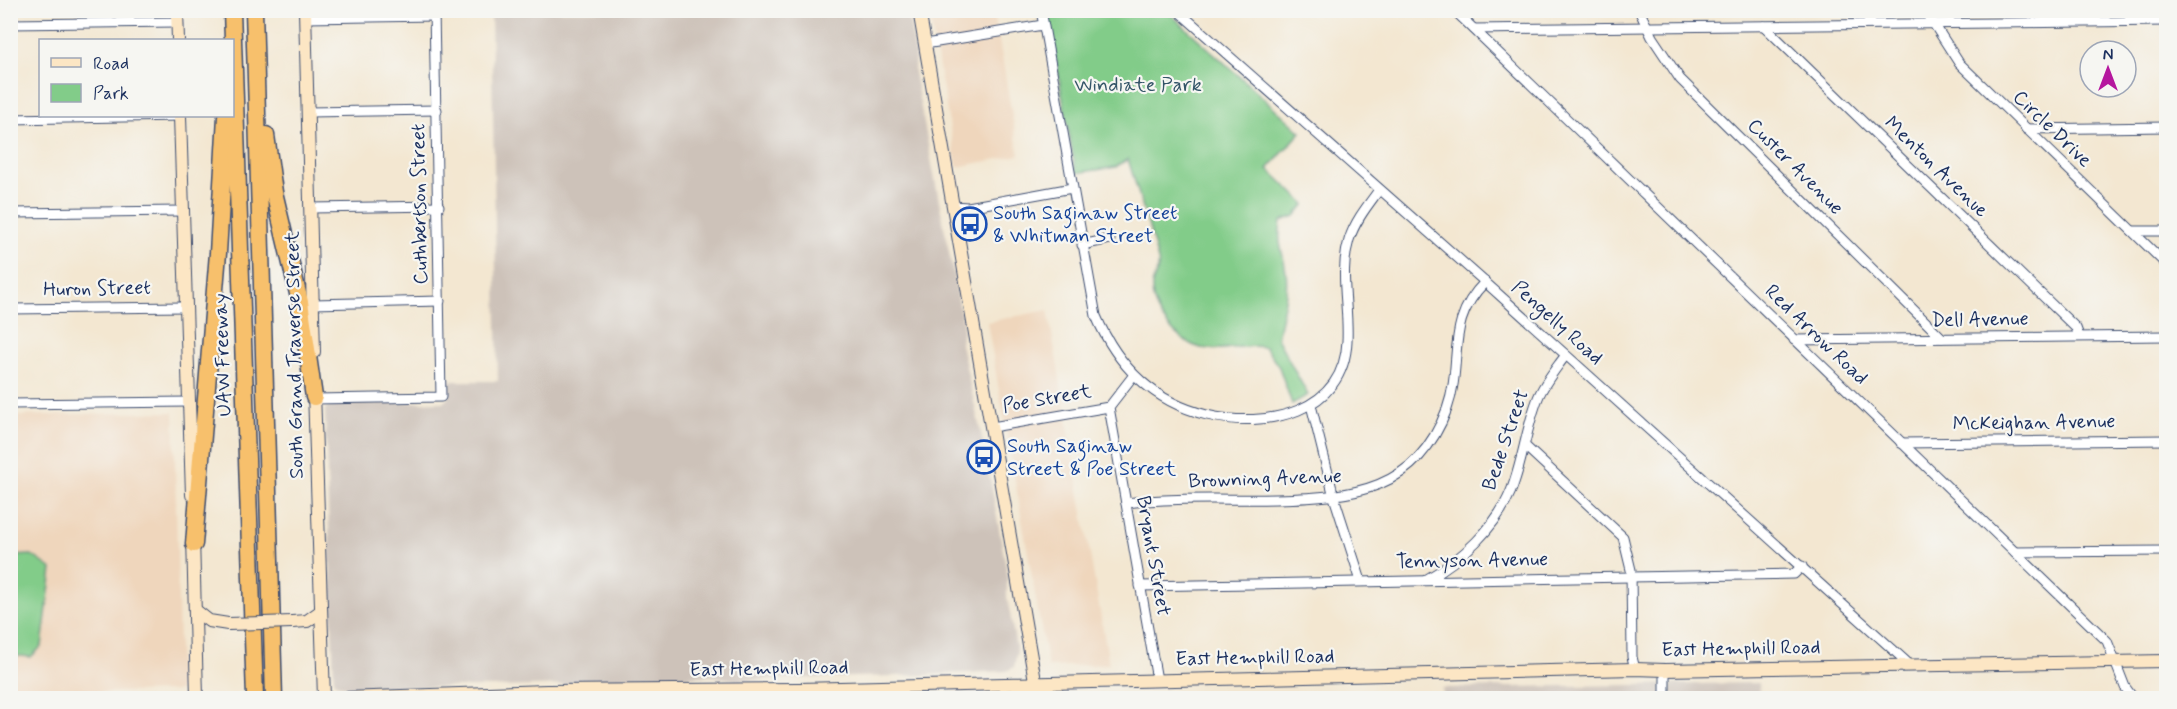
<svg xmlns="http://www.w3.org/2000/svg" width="2177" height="709" font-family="Mynerve,sans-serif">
  <rect width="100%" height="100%" fill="#f6f6f2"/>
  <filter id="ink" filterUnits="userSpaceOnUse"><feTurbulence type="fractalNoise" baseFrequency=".0167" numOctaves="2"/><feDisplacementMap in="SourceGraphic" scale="12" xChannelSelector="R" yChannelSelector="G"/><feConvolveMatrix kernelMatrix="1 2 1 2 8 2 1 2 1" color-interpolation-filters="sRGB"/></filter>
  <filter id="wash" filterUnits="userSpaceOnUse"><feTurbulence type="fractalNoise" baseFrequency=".008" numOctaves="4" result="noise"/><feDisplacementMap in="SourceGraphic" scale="24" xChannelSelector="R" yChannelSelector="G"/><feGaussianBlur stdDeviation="1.35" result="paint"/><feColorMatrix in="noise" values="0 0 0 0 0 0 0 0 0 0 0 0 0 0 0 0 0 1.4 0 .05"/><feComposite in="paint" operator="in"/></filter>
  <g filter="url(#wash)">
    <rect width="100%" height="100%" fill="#f3e7d1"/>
    <g fill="#efd6bc">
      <path d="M929,11H994L1019,155L957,167Z"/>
      <path d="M1048,310L1109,664L1048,667L987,322Z"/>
      <path d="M174,412L180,691L11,694L10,416Z"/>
    </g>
    <g fill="#cdc2b9">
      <path d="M491,11H908L915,53L914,72L963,324L961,344L986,456L1007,573V597L1017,652L1014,667L1006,671L896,676L737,680L712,676L667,677L659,682L503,687H346L334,682L325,409L333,403L444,402L448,398V381H498Z"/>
      <path d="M1759,683L1760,698H1444L1442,688Z"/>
    </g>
    <g fill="#82cc89" stroke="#4e7e74" stroke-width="1.5">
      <path d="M1047,11H1167L1301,132L1268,169L1305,204L1295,216L1281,221C1277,247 1283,249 1286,272C1289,294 1281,316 1277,338L1308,395L1292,404L1279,367L1265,347C1243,343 1223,353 1201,348C1178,342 1151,313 1152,287C1152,278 1161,270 1158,261C1150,227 1138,193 1128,159L1116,167L1076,173Z"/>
      <path d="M32,555L52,569L42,646L31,657L10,655L11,556Z"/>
    </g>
  </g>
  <g filter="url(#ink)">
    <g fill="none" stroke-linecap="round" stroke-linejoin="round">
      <g stroke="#3b4b6f" stroke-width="11">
        <g id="street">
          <path d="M1041,10L1096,316C1117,365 1153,402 1207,415C1266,429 1344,413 1347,341C1349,307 1339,273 1349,240C1355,221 1368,205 1379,190"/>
          <path d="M1177,10L1485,282L1910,665"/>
          <path d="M1454,10L2107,641L2125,687L2133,698"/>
          <path d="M1639,10L1652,37L1680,79L1942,338"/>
          <path d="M1925,10L1959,63L2166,264"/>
          <path d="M306,18L435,16"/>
          <path d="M10,24L177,22"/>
          <path d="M1764,26L2076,328L2079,336"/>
          <path d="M1474,29L2166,21"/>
          <path d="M925,44L1043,25"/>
          <path d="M308,112L437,110"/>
          <path d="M10,119L180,116"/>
          <path d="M2026,129L2166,127"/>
          <path d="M953,206L968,207L1072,188"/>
          <path d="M311,208L439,206"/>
          <path d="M10,213L182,211"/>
          <path d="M2133,231H2166"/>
          <path d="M1082,245L1110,239"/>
          <path d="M313,304L440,301"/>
          <path d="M10,309L185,307"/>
          <path d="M1794,340L2166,336"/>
          <path d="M1133,376L1109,407L1157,680"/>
          <path d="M314,399L441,397L434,10"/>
          <path d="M10,404L188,402"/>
          <path d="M1311,405L1334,497L1361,581"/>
          <path d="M992,427L1109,407"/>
          <path d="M1901,443L2166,440"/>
          <path d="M1525,446L1623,537L1631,570L1632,657L1635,669"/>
          <path d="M1126,503C1175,497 1227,500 1276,499C1353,497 1416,492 1447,409C1464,361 1444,323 1485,282"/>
          <path d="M2015,552L2166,551"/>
          <path d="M1427,579C1461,560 1496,528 1511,491C1523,461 1526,428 1538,398C1544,383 1555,370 1565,356"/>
          <path d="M1140,586L1794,574L1802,566"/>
          <path d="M1665,698V670"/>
        </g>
      </g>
      <g stroke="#3b4b6f" stroke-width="14">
        <g id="secondary">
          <path d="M177,10L178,40"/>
          <path d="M305,10L314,352"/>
          <path d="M919,10L1038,698"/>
          <path d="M180,116L192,495"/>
          <path d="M314,391L324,698"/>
          <path d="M193,536L197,698"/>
          <path d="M195,610L209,621L228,624"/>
          <path d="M292,622L307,621L321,611"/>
          <path d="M344,698L547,691L799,689L1635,669L1665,670L2166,661"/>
        </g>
      </g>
      <g stroke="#3b4b6f" stroke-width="19">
        <g id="highway">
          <path d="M232,10L255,698"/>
          <path d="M254,10L274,698"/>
          <path d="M266,135L274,192L300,302L314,397"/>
          <path d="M194,544L218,253L226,116"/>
        </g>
      </g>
      <use href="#street" stroke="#fff" stroke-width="9"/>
      <use href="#secondary" stroke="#fce6c4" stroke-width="12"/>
      <use href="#highway" stroke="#f7c06c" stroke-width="16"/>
      <g stroke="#3b4b6f" stroke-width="14" stroke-linecap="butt">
        <path id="secondary-bridge" d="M228,624L292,622"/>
      </g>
      <use href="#secondary-bridge" stroke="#fce6c4" stroke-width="12"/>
    </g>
  </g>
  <defs>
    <g id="bus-ring" transform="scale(1.725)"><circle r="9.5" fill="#f6f6f2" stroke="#1a4fb4" stroke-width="1.5"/><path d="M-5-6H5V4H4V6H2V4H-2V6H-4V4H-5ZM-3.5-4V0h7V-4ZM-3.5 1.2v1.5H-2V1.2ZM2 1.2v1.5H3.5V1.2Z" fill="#1a4fb4"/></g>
  </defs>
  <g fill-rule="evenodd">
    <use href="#bus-ring" x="970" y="224"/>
    <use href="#bus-ring" x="984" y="457"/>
  </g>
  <g text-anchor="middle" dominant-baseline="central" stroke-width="4.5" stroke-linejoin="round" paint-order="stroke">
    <g font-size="20" fill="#355669" stroke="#f6f6f2">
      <text x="1138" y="85">Windiate Park</text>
    </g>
    <g font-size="20" fill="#1b2f5e" stroke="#f6f6f2">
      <text transform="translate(2052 129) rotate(44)">Circle Drive</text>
      <text transform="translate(1795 167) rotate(45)">Custer Avenue</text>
      <text transform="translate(1936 167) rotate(44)">Menton Avenue</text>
      <text transform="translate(420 204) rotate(-91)">Cuthbertson Street</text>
      <text transform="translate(97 289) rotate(-1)">Huron Street</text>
      <text transform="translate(1980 320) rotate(-1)">Dell Avenue</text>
      <text transform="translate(1557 323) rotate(42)">Pengelly Road</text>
      <text transform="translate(1816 335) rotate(44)">Red Arrow Road</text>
      <text transform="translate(223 355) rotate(-92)">UAW Freeway</text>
      <text transform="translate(295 355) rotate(-91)">South Grand Traverse Street</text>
      <text transform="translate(1047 399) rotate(-10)">Poe Street</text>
      <text transform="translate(2034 423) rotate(-1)">McKeighan Avenue</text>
      <text transform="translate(1506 440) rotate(-71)">Bede Street</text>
      <text transform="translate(1265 479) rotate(-2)">Browning Avenue</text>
      <text transform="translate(1153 556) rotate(80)">Bryant Street</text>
      <text transform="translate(1472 561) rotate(-1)">Tennyson Avenue</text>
      <text transform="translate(1741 649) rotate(-1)">East Hemphill Road</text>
      <text transform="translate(1255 658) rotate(-1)">East Hemphill Road</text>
      <text transform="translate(769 669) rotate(-1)">East Hemphill Road</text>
    </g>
    <g font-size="20" fill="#164399" stroke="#f6f6f2" text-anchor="start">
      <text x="993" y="213">South Saginaw Street<tspan x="993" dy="23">&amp; Whitman Street</tspan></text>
      <text x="1007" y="446">South Saginaw<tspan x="1007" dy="23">Street &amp; Poe Street</tspan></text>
    </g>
  </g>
  <rect width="2177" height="709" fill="none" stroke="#f6f6f2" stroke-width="36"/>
  <rect x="39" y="39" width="195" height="78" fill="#f6f6f2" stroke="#9ea6b7" stroke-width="1.5"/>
  <rect x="51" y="58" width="30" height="9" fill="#fce6c4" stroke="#9ea6b7" stroke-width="1.5"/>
  <text x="93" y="69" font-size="18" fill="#1b2f5e">Road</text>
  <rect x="51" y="84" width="30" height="18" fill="#82cc89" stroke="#9ea6b7" stroke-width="1.5"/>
  <text x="93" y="99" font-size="18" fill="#1b2f5e">Park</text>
  <g transform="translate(2108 69)"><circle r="28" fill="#f6f6f2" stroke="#9ea6b7" stroke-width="1.5"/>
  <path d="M0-4.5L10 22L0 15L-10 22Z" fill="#b5179e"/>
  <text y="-9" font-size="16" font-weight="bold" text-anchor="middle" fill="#1b2f5e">N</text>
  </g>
</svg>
